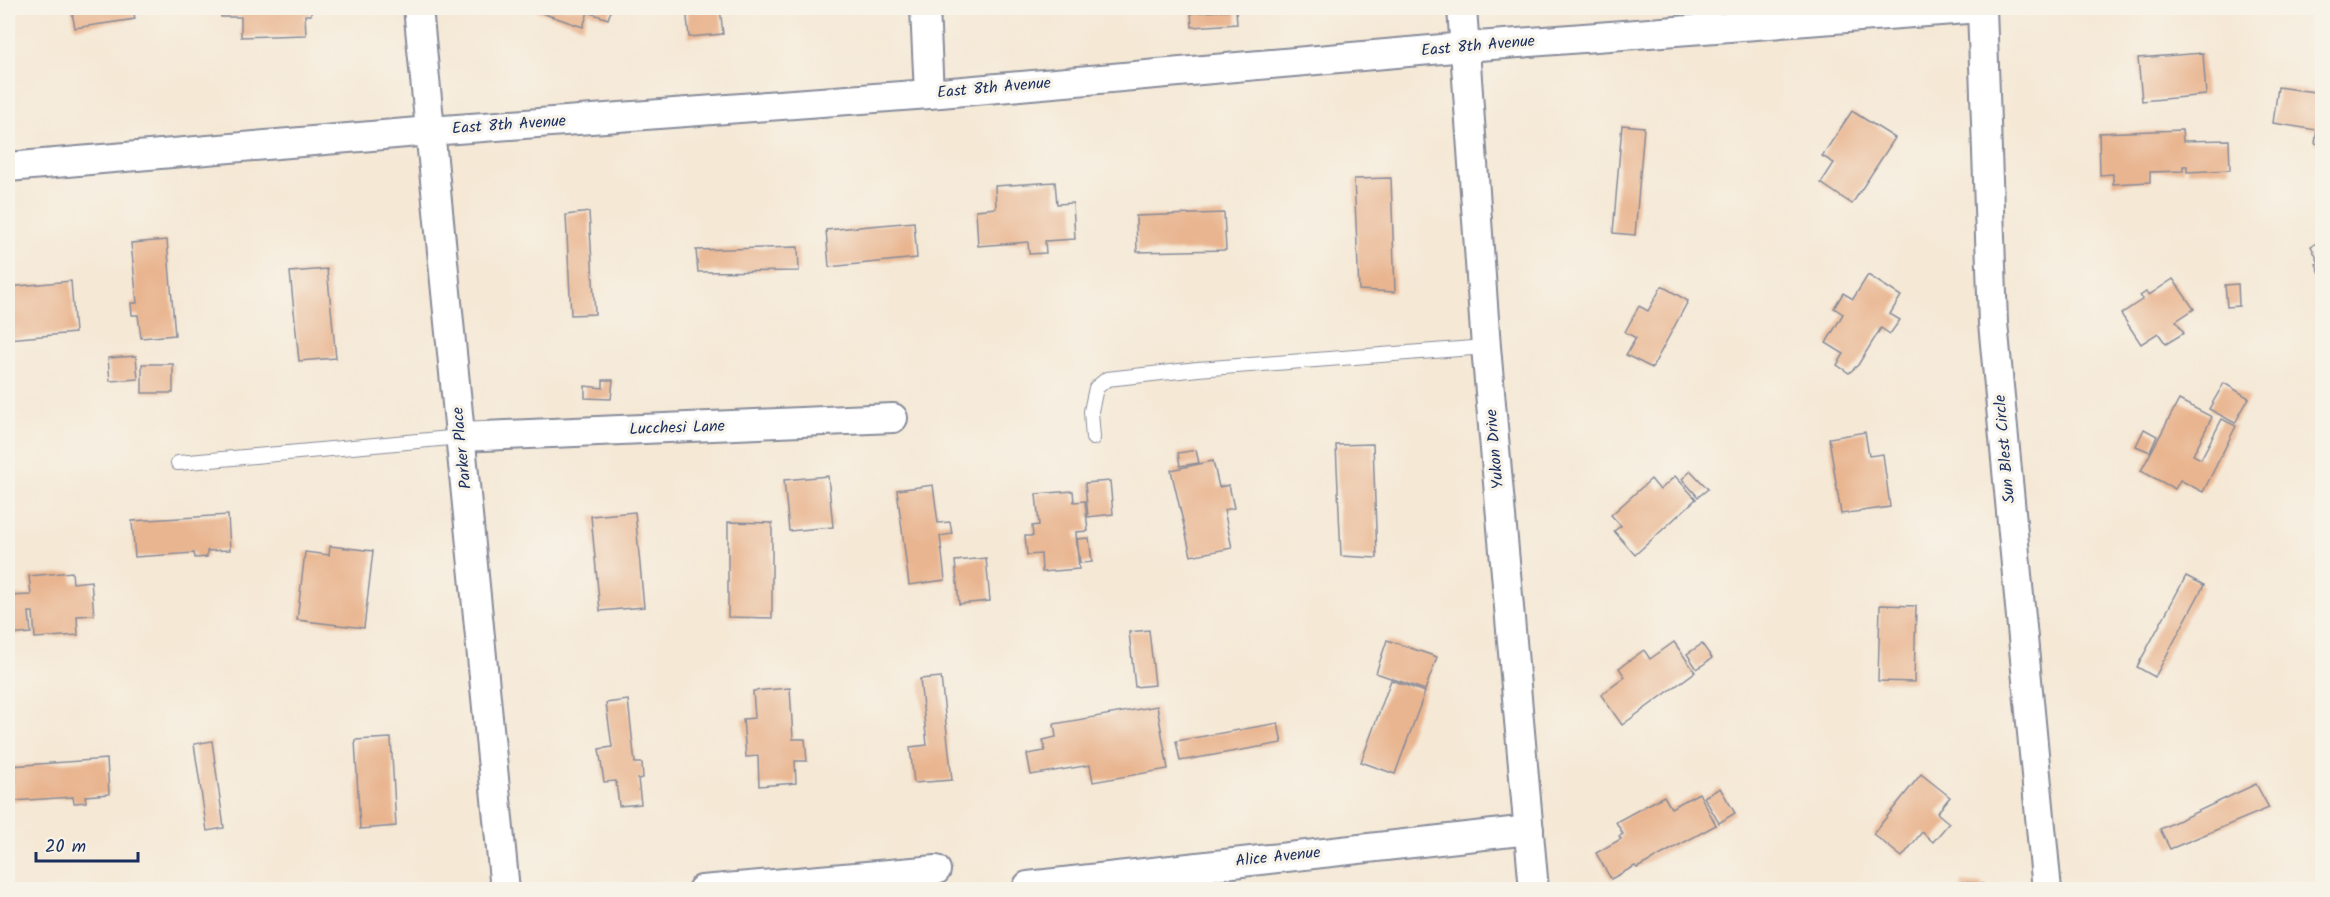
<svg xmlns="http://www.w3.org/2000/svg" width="2330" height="897" font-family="Kalam,sans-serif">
  <rect width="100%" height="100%" fill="#f7f3e8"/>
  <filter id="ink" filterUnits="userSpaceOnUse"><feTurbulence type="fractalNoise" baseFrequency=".0167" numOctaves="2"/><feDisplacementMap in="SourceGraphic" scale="12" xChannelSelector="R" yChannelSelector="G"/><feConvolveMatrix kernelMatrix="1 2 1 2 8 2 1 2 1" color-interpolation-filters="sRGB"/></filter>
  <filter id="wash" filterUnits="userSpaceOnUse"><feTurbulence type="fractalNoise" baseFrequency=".008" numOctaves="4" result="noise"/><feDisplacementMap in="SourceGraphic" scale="24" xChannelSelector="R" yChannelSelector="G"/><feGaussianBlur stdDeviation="1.35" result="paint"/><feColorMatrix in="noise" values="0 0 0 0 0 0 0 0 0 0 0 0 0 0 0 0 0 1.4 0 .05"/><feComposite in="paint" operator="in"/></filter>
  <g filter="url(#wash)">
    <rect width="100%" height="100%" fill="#f5e8d5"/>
    <g id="blocks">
      <g fill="#e9b590">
        <path d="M71,8H133L135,19L75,28Z"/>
        <path d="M221,8H311V15H305L306,35L241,37V17H221Z"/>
        <path d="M527,8H612L608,19L588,12L583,27Z"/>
        <path d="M686,8H720L723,34L689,37Z"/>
        <path d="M1236,10L1237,24L1192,27L1191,13Z"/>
        <path d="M2203,53L2206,95L2142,101L2138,58Z"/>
        <path d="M2278,87L2322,93V145L2315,143L2317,130L2273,123Z"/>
        <path d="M1852,111L1895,138L1852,204L1821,183L1834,163L1822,156Z"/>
        <path d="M1622,125L1644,127L1635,235L1613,233Z"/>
        <path d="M2182,130L2183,141L2229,140L2230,170L2187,172V166H2183V171L2150,172V182L2113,184V174L2100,175L2099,133Z"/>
        <path d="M1391,178L1395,292L1359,290L1354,179Z"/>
        <path d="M1055,182L1057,204L1073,203L1075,239L1045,241L1046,253L1029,254L1028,242L978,246L976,210L996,208L995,186Z"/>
        <path d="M589,212L595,314L571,315L566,215Z"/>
        <path d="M1224,213L1226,250L1137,252L1136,216Z"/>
        <path d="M914,222L917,258L829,267L826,230Z"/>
        <path d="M167,240L175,335L141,338L138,315H132L131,303H137L131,243Z"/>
        <path d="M2322,240V278L2316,264L2319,263L2311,246Z"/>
        <path d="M798,247L799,271L698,272L696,250Z"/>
        <path d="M327,269L336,358L299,361L290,272Z"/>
        <path d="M1868,275L1901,296L1890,314L1900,320L1890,334L1881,328L1858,365L1849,373L1837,365L1844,354L1826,343L1843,314L1834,308L1843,293L1853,299Z"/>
        <path d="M2173,279L2194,309L2176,321L2184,333L2166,344L2158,333L2141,344L2121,314L2143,299L2140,296L2146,292L2149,295Z"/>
        <path d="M71,281L75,333L8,339V287Z"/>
        <path d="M2238,284L2239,306L2227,307L2225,285Z"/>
        <path d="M1662,286L1688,301L1652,368L1626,355L1636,338L1625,332L1639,306L1648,311Z"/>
        <path d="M136,356L138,379L110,381L108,358Z"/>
        <rect x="142" y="364" width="31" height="29"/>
        <path d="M603,380H613L611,399L585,398V386L603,388Z"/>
        <path d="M2224,383L2249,398L2235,423L2209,409Z"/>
        <path d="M2179,400L2212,417L2193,455L2201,459L2222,419L2236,426L2203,492L2180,480L2175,489L2141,471Z"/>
        <path d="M2144,429L2157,436L2150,452L2136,446Z"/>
        <path d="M1865,432L1869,456L1883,454L1890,507L1841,514L1829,438Z"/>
        <path d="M1373,444L1377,558L1341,556L1336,445Z"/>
        <path d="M1196,450L1199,463L1180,466L1178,453Z"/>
        <path d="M1213,461L1219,487L1229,485L1234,508L1224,510L1232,548L1191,556L1171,470Z"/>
        <path d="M1691,471L1708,489L1698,497L1682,479Z"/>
        <path d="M828,476L833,527L789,531L784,480Z"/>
        <path d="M1675,476L1696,499L1635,555L1614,531L1621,526L1611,515L1651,479L1660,490Z"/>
        <path d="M1110,481L1113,514L1088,517L1085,483Z"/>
        <path d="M933,485L938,523L950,522L952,534L940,536L945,580L909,585L897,490Z"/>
        <path d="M1073,491L1074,502L1085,501L1088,531L1076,532L1079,569L1042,572L1041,554L1027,555L1025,536H1033L1032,526L1039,525L1036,494Z"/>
        <path d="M635,512L644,607L600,611L591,516Z"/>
        <path d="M228,515L230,550L207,551V557L195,558L194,553L135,557L132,521Z"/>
        <path d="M728,522L772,523V618L728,617Z"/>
        <path d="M1089,538L1092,562L1080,563L1077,539Z"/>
        <path d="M330,546L373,551L364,628L297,620L305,552L329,555Z"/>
        <path d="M986,558L990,601L959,604L955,561Z"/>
        <path d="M72,572L73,583L91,581L94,615L77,616L78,635L35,638L33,612H29L31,633L8,635V596L31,595L29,576Z"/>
        <path d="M2186,576L2204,585L2155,677L2137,667Z"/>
        <path d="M1880,605L1916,606L1914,682L1878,681Z"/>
        <path d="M1149,630L1155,685L1135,687L1129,632Z"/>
        <path d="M1387,640L1437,657L1425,690L1376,673Z"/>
        <path d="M1674,642L1695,672L1622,725L1601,695L1625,677L1619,668L1644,650L1650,659Z"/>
        <path d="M1702,644L1712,658L1697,669L1687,654Z"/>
        <path d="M941,677L952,780L914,783L910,747L927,745L920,679Z"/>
        <path d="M1391,680L1425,692L1395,774L1361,762Z"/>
        <path d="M790,688L793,739H805L807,761H795L796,783L759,786L758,756L746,757L743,719L755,718L753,691Z"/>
        <path d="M628,700L635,763H642L643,778L638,779L641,804L619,806L616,781L604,782L599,749L612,747L606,703Z"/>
        <path d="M1157,706L1168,769L1093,782L1090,765L1031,775L1027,754L1045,751L1043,740L1056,737L1054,724Z"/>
        <path d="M1278,723L1282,743L1180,761L1176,741Z"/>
        <path d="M391,738L396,826L360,829L355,740Z"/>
        <path d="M212,741L224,828L207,831L194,744Z"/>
        <path d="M107,759L109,794L85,796L86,802L74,803L73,797L13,801L11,766Z"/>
        <path d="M1921,774L1950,797L1937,813L1949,823L1933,842L1922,832L1902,857L1873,834Z"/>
        <path d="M2256,784L2269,808L2170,849L2160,829Z"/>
        <path d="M1720,788L1735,813L1719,823L1704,797Z"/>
        <path d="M1699,793L1716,825L1637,868L1635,866L1611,879L1596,853L1621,839L1619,836L1623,834L1616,822L1664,796L1671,808Z"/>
        <path d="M1962,882L1983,884L1982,890H1961Z"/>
      </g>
    </g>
  </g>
  <g filter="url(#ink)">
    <use href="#blocks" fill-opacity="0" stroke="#888c9a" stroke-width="1.5"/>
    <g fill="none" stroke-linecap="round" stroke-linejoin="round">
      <g stroke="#888c9a" stroke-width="16">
        <g id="service">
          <path d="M1093,438L1091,411L1096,388L1107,379L1198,369L1486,347"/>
          <path d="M178,463L461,437"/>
        </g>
      </g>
      <g stroke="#888c9a" stroke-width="32">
        <g id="minor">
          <path d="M418,8L505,890"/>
          <path d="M925,8L929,94"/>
          <path d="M1462,8L1486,347L1534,890"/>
          <path d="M1982,8L1993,323L2047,890"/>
          <path d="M8,167L430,131L929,94L1465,47L1980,8"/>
          <path d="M461,437L893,418"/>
          <path d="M1028,886L1529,830"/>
          <path d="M702,890L936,870"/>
        </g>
      </g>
      <use href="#service" stroke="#fff" stroke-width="14"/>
      <use href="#minor" stroke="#fff" stroke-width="28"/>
    </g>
  </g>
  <g text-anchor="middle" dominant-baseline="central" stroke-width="6" stroke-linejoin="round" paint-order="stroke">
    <g font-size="16" fill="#1b2f5e" stroke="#f7f3e8">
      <text transform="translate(1478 46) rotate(-5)">East 8th Avenue</text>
      <text transform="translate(994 88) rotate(-5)">East 8th Avenue</text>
      <text transform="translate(509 125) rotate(-4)">East 8th Avenue</text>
      <text transform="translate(677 428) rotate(-2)">Lucchesi Lane</text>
      <text transform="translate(462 448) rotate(-96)">Parker Place</text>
      <text transform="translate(1495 449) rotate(-95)">Yukon Drive</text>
      <text transform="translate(2005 449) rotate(-95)">Sun Blest Circle</text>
      <text transform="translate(1278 857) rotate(-6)">Alice Avenue</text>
    </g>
  </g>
  <rect width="2330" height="897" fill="none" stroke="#f7f3e8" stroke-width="30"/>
  <path d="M36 852v9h102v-9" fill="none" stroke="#1b2f5e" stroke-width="3"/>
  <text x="45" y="852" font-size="18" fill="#1b2f5e" stroke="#f7f3e8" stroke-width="4.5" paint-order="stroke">20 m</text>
</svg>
